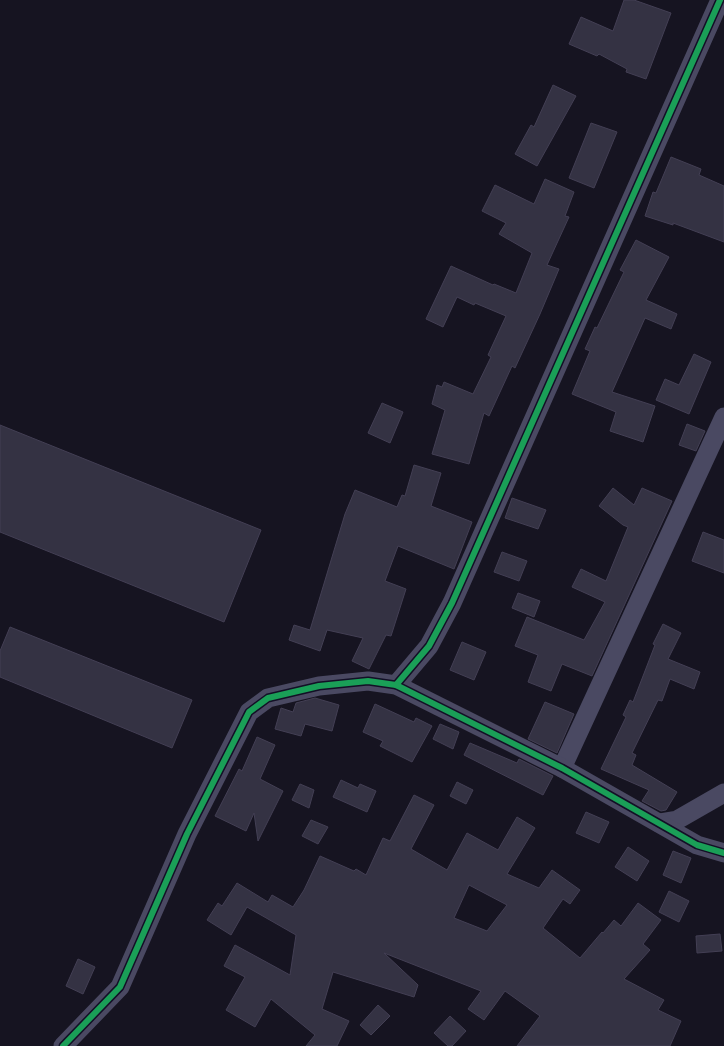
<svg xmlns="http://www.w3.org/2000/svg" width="724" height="1046" font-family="Raleway,sans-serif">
  <rect width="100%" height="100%" fill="#161421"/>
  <g fill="#343243" stroke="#433f54" fill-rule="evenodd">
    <path d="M624,0H634L671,13L646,79L626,72L627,69L599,54L597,56L569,44L581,17L613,31Z"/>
    <path d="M553,85L576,96L537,166L515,154L531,125L534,127Z"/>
    <path d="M591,123L617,132L594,188L569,178Z"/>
    <path d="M671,157L701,169L699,175L724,186V242L673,223V225L645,216L653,192L656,193Z"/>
    <path d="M545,179L574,192L565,216L569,217L547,265L559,269L540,314L515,368L512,366L489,416L484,413L469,464L432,454L445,410L432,404L437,385L442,387L444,382L473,394L491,357L488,355L506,316L475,303L474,305L457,297L443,327L426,319L451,266L493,285L494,284L516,293L532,253L499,234L506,223L482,211L495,185L534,204Z"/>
    <path d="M636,240L669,257L646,300L677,314L671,329L645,318L612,392L655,406L643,442L610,431L616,412L572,394L590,351L585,349L595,327L597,328L624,272L620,270Z"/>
    <path d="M694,354L711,362L689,414L656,400L665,379L679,385Z"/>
    <path d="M382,403L403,412L390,443L368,433Z"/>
    <path d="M687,424L705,431L696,451L679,445Z"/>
    <path d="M0,425L261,530L224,622L0,532Z"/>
    <path d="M414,465L441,473L431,506L472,522L454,569L398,546L385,581L406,589L391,636L386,635L369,669L352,661L363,638L327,630L320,651L289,640L294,625L310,630L345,514L355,490L397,507L402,495L405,496Z"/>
    <path d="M613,488L634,505L642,488L672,501L592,676L562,664L551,691L528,682L538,655L515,646L527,617L584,640L605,602L572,587L581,569L606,581L628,527L623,525L599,506Z"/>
    <path d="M512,498L546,510L538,529L505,518Z"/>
    <path d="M703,532L724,540V573L692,561Z"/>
    <path d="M502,552L527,561L519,581L494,572Z"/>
    <path d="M518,593L540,601L534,617L512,608Z"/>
    <path d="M663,624L681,633L668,659L700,672L694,689L670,679L662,701L658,700L632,753L636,755L632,765L677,792L666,810L661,811L642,801L649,790L601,769L626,717L623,715L630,700L633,702L655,645L653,644Z"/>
    <path d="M10,627L192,700L172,748L0,677V651Z"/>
    <path d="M462,642L486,652L474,680L450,670Z"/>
    <path d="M315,698L339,705L332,731L305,724L301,736L275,729L281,708L293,712L296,703Z"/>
    <path d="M545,702L574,714L557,753L528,739Z"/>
    <path d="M375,704L414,722L416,718L432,726L412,762L380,746L383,741L363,732Z"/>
    <path d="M440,724L459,732L453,749L433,739Z"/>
    <path d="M257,737L275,745L260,779L283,791L258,841L254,813L246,831L215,816L239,769L242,771Z"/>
    <path d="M470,743L517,763L519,759L553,776L543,795L464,755Z"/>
    <path d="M341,780L358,788L360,784L376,791L367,812L333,797Z"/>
    <path d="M457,782L473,790L466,804L450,796Z"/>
    <path d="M300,784L314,790L309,808L292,800Z"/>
    <path d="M414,795L434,805L411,849L447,870L467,833L498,850L517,817L535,828L507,874L539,888L552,870L580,890L570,904L563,899L543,928L580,958L602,932L603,933L614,920L621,926L638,903L661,920L643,944L650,950L624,979L664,1000L658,1010L681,1021L670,1046H517L540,1016L505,991L484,1020L468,1009L481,991L384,953L418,985L414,997L333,972L322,1009L349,1021L337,1046H306L315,1035L271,999L255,1027L226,1010L245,977L224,966L235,945L290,975L296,935L247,907L231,935L207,920L218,903L222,906L237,883L268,902L272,895L293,907L304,890L320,856L354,871L356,869L366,875L383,838L390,841ZM469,885L507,905L487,931L454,918Z"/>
    <path d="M586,812L609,822L599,843L576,833Z"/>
    <path d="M311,820L328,827L318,844L302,836Z"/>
    <path d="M628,847L649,861L637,881L615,867Z"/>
    <path d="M673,851L691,858L681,883L663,875Z"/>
    <path d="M669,891L689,901L679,922L659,912Z"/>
    <path d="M720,934L722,951L697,953L696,936Z"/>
    <path d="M78,959L95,967L83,994L66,986Z"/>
    <path d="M378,1005L390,1016L371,1035L360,1025Z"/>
    <path d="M450,1016L466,1031L452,1046H448L434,1033Z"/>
  </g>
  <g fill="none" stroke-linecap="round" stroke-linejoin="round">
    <g stroke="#4a4962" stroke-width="19">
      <path d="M396,685L429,646L452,603L720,0"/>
      <path d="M562,768L724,417"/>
      <path d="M659,823L677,820L724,793"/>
      <path d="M63,1046L120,987L187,834L249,712L268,698L319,686L368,681L396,685L562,768L697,845L724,853"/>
    </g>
    <g stroke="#130f26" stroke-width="9">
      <g id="cycleway">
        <path d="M396,685L429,646L452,603L720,0"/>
        <path d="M63,1046L120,987L187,834L249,712L268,698L319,686L368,681L396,685L562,768L697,845L724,853"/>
      </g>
    </g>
    <use href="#cycleway" stroke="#1a9f57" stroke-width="6"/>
  </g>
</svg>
